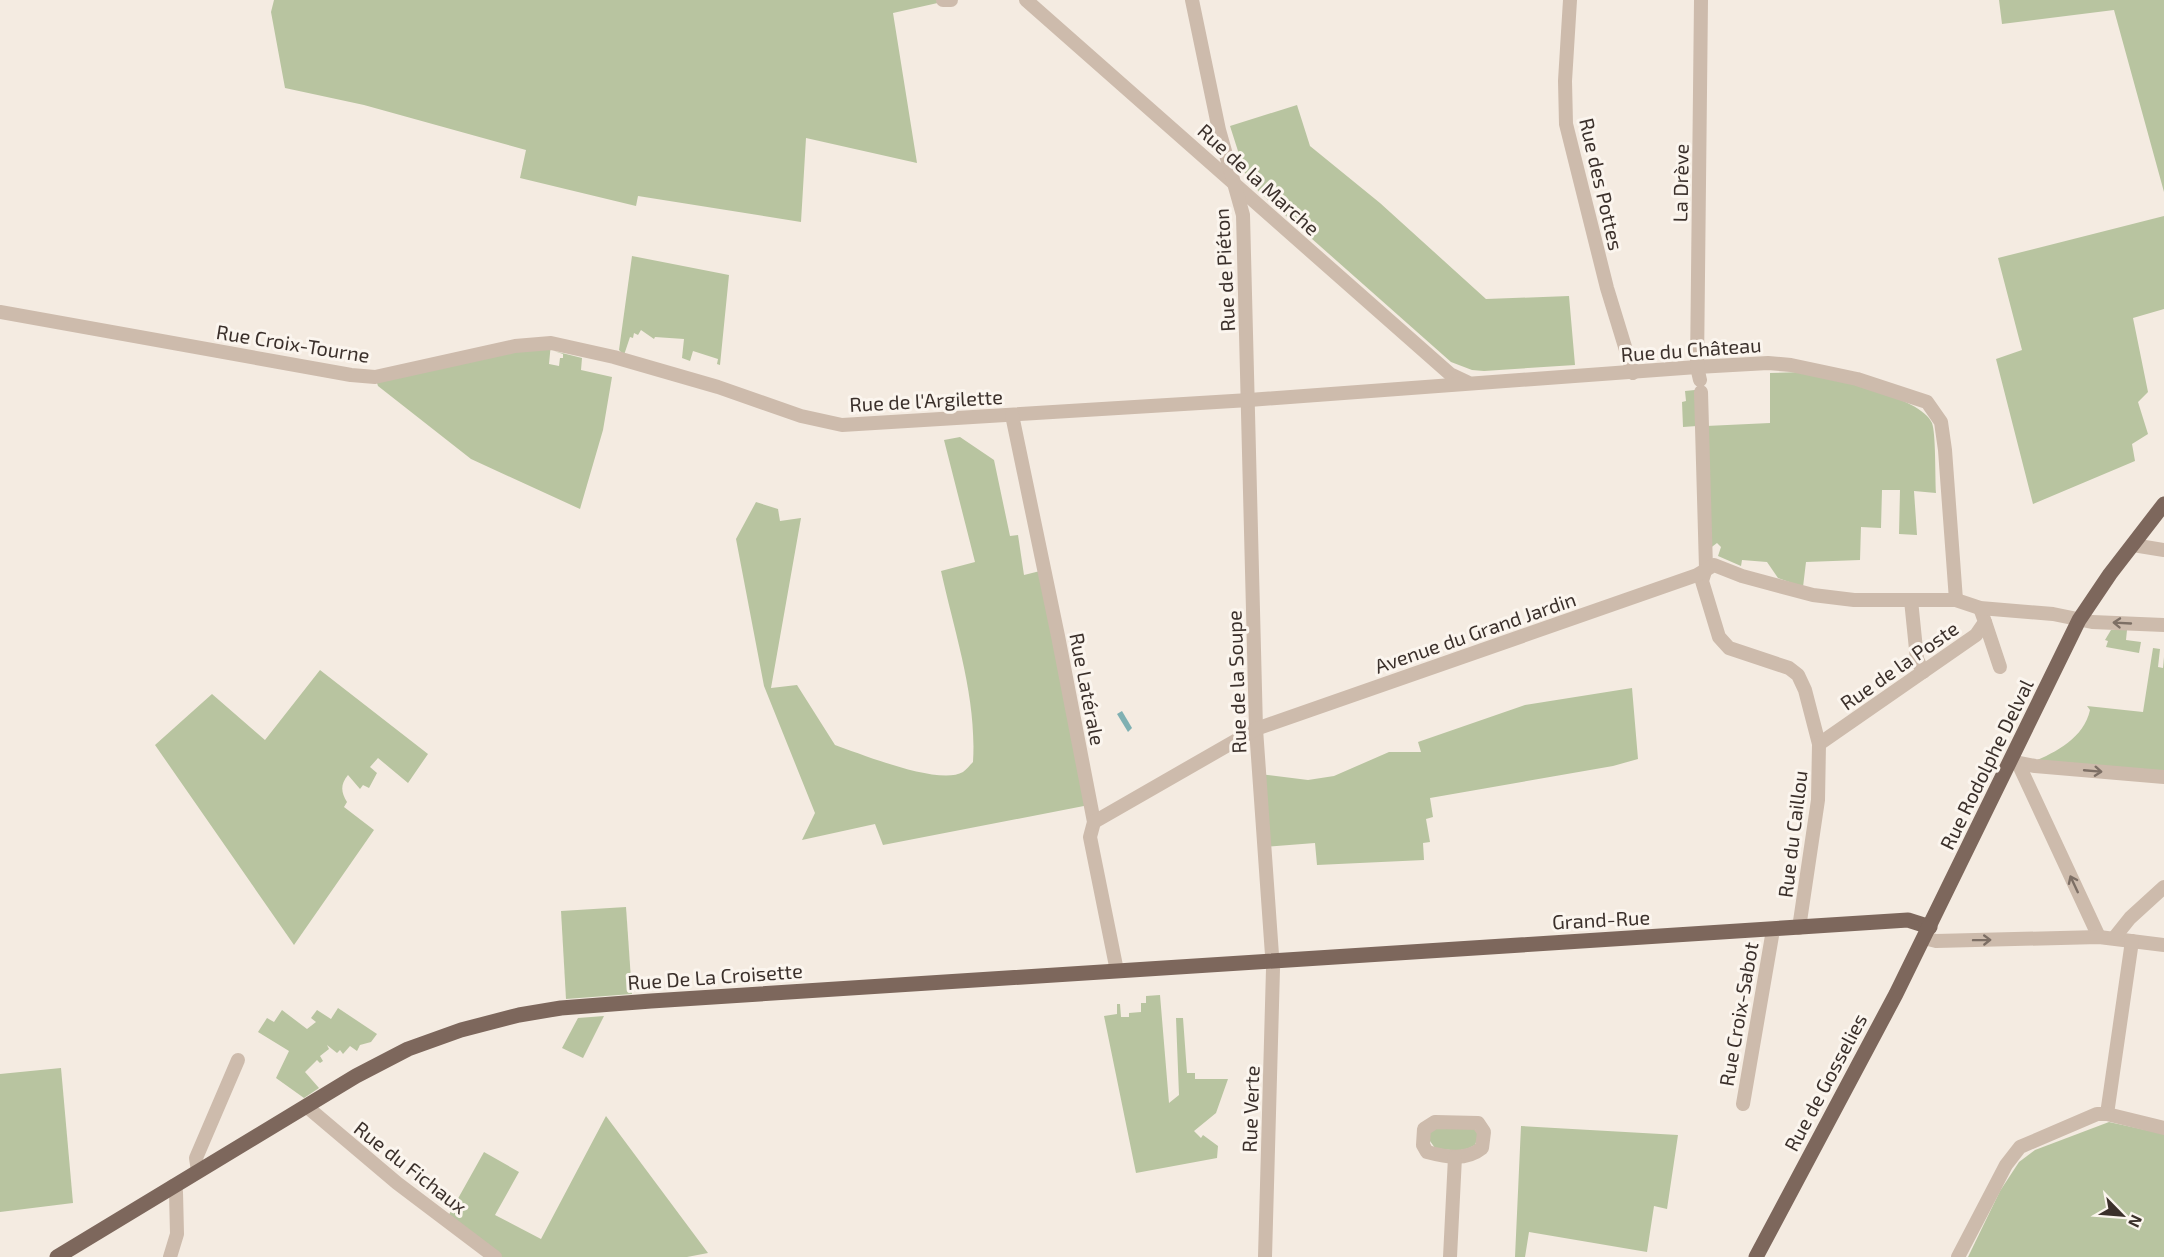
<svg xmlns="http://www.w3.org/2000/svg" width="2164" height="1257" font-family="'Exo 2',sans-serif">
  <rect width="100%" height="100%" fill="#f4ebe1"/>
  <g fill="#b8c4a0">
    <path d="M274,0H951L893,13L917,163L806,138L801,222L638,196L636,206L520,178L526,150L364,105L285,88L271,12Z"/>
    <path d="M1999,0H2164V192L2114,10L2002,24Z"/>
    <path d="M1297,105L1310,146L1380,203L1486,299L1569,296L1575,365L1484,371L1472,370L1451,362L1259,192L1245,173L1230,126Z"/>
    <path d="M2164,216V309L2133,318L2148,392L2138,402L2148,434L2132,444L2135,461L2033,504L1996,359L2022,350L1998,258Z"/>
    <path d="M632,256L729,275L720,365L717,364L718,359L693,351L690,361L682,358L684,339L655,337L654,339L641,330L638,335L634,333L633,338L630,337L624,355L619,350Z"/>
    <path d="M551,343L549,364L559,366L560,358H563V354L554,351L582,358L581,370L612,377L603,430L580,509L471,459L378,386L375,377Z"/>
    <path d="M1804,372C1831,380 1921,396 1932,423C1936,434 1935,477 1936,493L1914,491L1917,535L1899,534L1900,490H1882L1881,528L1861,527L1860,560L1806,562L1803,587L1778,578L1767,562L1742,560L1741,566L1718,556L1721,547L1717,543L1709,549L1706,426L1770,423V373Z"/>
    <path d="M1695,390L1697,426L1683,427L1682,402L1686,401L1685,391Z"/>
    <path d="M960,437L994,460L1010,536L1018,535L1024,575L1044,570L1089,805L883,845L875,824L802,840L815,813L764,686L736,539L756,502L778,509L780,521L801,518L771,688L797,685L835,745C861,754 939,786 963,772C966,770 970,765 973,762C977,698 955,634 941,571L975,562L944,440Z"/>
    <path d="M2111,630H2127L2126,640L2141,642L2139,653L2106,647L2108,641L2105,640Z"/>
    <path d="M2153,648L2160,649L2158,667L2163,668L2164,657V773L2033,762C2056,752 2084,738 2090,710L2087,706L2143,712Z"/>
    <path d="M320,670L428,754L408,783L378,758L370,767L377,773L369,788L363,785L360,789L348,775C340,785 341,792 347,802L344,807L374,830L294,945L155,745L212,694L265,740Z"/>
    <path d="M1632,688L1638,759L1613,766L1430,798L1433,817L1426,819L1430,842L1423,843L1424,860L1317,865L1315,843L1264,847L1259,774L1308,780L1334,776L1389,752H1421L1418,742L1525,705Z"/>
    <path d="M626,907L632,994L566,999L561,911Z"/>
    <path d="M1160,995L1169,1103L1179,1095L1176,1018H1183L1187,1073H1195V1079H1228L1216,1113L1194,1131L1201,1138L1203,1135L1218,1146L1217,1158L1136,1173L1104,1016L1117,1014V1004H1120L1121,1017H1129V1013L1141,1012V1003H1146V996Z"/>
    <path d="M338,1008L377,1034L371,1042L360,1045L357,1051L350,1046L343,1054L340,1050L337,1053L327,1045L329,1049L320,1056L323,1061L320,1063L317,1060L305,1072L319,1088L304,1098L276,1078L289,1051L258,1032L267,1018L274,1022L282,1010L307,1029L316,1022L311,1018L317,1010L331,1019Z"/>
    <path d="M604,1016L583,1058L562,1048L578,1018Z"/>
    <path d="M61,1068L73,1203L0,1212V1074Z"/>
    <path d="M606,1116L708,1253L687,1257H495L446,1220L484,1152L519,1172L495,1215L541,1239Z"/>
    <path d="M2109,1122L2164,1134V1257H1968L2000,1191L2019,1162L2035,1150Z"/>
    <path d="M1521,1126L1678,1135L1667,1209L1654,1206L1647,1252L1529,1232L1525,1257H1515Z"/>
    <path d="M1473,1127L1479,1134L1475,1145C1462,1153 1450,1150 1435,1148L1430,1141V1132L1436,1128Z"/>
  </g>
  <path fill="#7fb0b2" d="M1122,711L1132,728L1128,732L1117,714Z"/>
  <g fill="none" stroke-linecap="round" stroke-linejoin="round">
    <g stroke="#cdbbac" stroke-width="14">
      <path d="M943,0H951"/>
      <path d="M1026,0L1450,374L1467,382"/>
      <path d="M1192,0L1219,130L1243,215L1256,729L1273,969L1265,1257"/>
      <path d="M1570,0L1565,81L1566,124L1607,288L1633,373"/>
      <path d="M0,312L351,375L375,377L515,346L551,343L614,357L718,387L801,416L842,425L1249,400L1697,367L1768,363L1791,365L1857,379L1927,402L1941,422L1945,450L1956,600"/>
      <path d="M1700,380L1697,367L1701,0"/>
      <path d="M1701,392L1706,568L1702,581L1719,637L1729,648L1789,668L1798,675L1805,690L1819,744L1818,800L1799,928"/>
      <path d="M1012,415L1058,636L1094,822L1090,837L1117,971"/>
      <path d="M2133,545L2164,550"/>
      <path d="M1911,600L1917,659L1923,672"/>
      <path d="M1985,622L2000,667"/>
      <path d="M1819,744L1976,635L1985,622L1980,608"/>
      <path d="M2014,762L2035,766L2164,777"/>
      <path d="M2018,763L2099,937"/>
      <path d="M1094,822L1256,729L1697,575L1714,565L1742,576L1813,595L1854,600H1956L1980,608L2053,614L2092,622L2164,625"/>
      <path d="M1924,938L1936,941L2099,937L2164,945"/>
      <path d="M2114,938L2130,918L2164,887"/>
      <path d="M1743,1104L1773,930"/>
      <path d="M306,1106L397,1183L495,1257"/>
      <path d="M2107,1114L2132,941"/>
      <path d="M1435,1122L1478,1123L1484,1132L1482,1148C1466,1161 1446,1157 1427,1152L1423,1145L1424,1129Z"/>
      <path d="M198,1171L196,1158L238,1060"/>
      <path d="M170,1257L177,1234L176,1192L173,1186"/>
      <path d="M1450,1257L1455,1157"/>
      <path d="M1958,1257L2006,1165L2020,1147L2097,1114H2107L2164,1128"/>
    </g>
    <g stroke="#7d675c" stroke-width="15">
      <path d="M57,1257L356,1076L408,1049L461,1030L519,1015L561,1008L651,1001L1908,920L1930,927"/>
      <path d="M1756,1257L1896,994L2079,620L2110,574L2164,504"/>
    </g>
  </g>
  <defs><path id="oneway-shaft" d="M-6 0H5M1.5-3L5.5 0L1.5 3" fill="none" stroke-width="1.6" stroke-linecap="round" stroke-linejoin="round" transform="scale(1.5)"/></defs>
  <g stroke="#7d6f65">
    <use href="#oneway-shaft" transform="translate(2122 623) rotate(-177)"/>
    <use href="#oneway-shaft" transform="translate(2093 771) rotate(5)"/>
    <use href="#oneway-shaft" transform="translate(2074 884) rotate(-115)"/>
    <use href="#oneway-shaft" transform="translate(1982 940) rotate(-1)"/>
  </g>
  <g text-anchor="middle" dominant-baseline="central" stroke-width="6" stroke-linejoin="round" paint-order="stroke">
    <g font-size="20" fill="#3b302b" stroke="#fbf5ee">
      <text transform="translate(1259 179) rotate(42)">Rue de la Marche</text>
      <text transform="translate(1680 183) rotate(-89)">La Drève</text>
      <text transform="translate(1602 184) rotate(77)">Rue des Pottes</text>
      <text transform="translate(1224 270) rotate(-93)">Rue de Piéton</text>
      <text transform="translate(293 343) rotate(9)">Rue Croix-Tourne</text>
      <text transform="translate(1691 349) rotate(-4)">Rue du Château</text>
      <text transform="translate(926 400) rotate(-3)">Rue de l'Argilette</text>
      <text transform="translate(1475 632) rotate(-19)">Avenue du Grand Jardin</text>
      <text transform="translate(1899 665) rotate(-35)">Rue de la Poste</text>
      <text transform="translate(1236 682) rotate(-92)">Rue de la Soupe</text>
      <text transform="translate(1088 689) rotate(79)">Rue Latérale</text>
      <text transform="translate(1986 764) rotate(-64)">Rue Rodolphe Delval</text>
      <text transform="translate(1792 834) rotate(-83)">Rue du Caillou</text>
      <text transform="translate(1601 919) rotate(-3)">Grand-Rue</text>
      <text transform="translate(715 976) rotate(-4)">Rue De La Croisette</text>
      <text transform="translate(1738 1014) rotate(-80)">Rue Croix-Sabot</text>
      <text transform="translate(1825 1082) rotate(-62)">Rue de Gosselies</text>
      <text transform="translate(1250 1109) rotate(-88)">Rue Verte</text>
      <text transform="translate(411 1167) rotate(38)">Rue du Fichaux</text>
    </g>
  </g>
  <g transform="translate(2122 1215) rotate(115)" stroke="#fbf5ee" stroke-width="4.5" paint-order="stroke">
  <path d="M0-4.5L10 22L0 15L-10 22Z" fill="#3b302b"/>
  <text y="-9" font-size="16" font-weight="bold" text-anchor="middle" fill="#3b302b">N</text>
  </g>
</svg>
